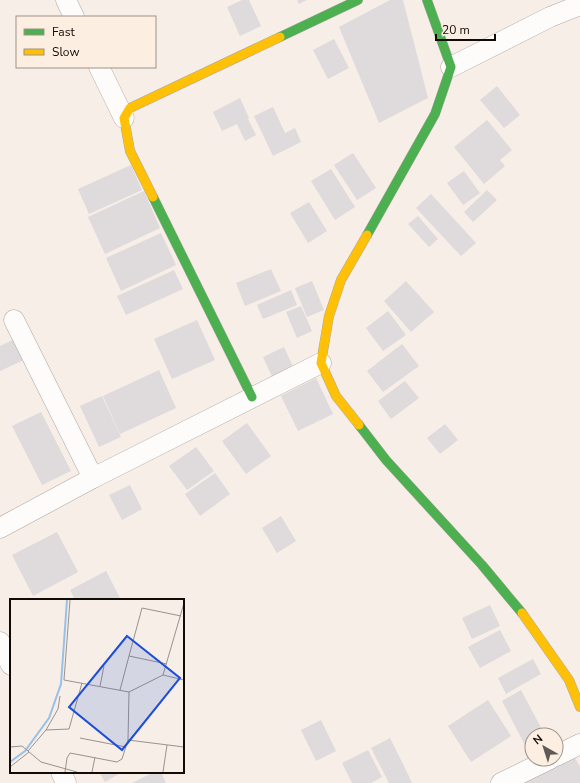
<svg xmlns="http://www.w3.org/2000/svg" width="580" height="783" font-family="'Nunito Sans',sans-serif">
  <rect width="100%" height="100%" fill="#f6eee7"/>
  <g fill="#dfdadc">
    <path d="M242,0H249L261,26L240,36L227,7Z"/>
    <path d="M297,0H307L299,4Z"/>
    <path d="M390,0H403L428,98L379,123L339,27Z"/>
    <path d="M334,39L349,68L328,79L313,50Z"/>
    <path d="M497,86L520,115L504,128L480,100Z"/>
    <path d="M240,98L249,118L248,119L256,135L245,141L237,124L222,131L213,112Z"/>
    <path d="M273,107L285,133L295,128L301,142L273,156L254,116Z"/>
    <path d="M487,120L512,150L500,160L505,166L484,184L454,147Z"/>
    <path d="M353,153L376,188L357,200L334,165Z"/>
    <path d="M131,165L142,190L89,214L78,189Z"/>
    <path d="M331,169L355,207L335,220L311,181Z"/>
    <path d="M464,171L480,193L463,205L447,183Z"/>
    <path d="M487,190L497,200L473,222L464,212Z"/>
    <path d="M144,191L160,228L105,254L88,217Z"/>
    <path d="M431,194L476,243L461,256L416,208Z"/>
    <path d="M309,202L327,231L308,243L290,213Z"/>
    <path d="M418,216L438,239L429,247L408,224Z"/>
    <path d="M161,233L176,265L121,291L106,258Z"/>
    <path d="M271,269L281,291L245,306L236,283Z"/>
    <path d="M174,270L183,289L126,315L117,296Z"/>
    <path d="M312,281L324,310L307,317L295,288Z"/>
    <path d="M406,281L434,312L411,332L384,301Z"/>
    <path d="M291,290L297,305L263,319L257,305Z"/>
    <path d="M301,306L312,331L297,338L286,312Z"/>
    <path d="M388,311L406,335L383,351L366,328Z"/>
    <path d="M197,320L215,360L172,379L154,339Z"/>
    <path d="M17,338L26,359L0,371V346Z"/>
    <path d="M402,344L419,366L383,392L367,371Z"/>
    <path d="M284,347L294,369L273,379L263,357Z"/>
    <path d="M159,370L176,408L120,434L103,396Z"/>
    <path d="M316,378L333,414L298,431L281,396Z"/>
    <path d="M405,381L419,398L391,419L378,401Z"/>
    <path d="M102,396L121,437L99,447L80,406Z"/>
    <path d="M41,412L71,471L42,485L12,426Z"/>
    <path d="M247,423L271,456L246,474L222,441Z"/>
    <path d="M445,424L458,440L440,454L427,438Z"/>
    <path d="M196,447L214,471L187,490L169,466Z"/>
    <path d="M215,473L230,494L200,516L185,494Z"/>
    <path d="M130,485L142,509L122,520L109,495Z"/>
    <path d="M281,516L296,541L277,553L262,528Z"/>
    <path d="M57,532L78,572L33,596L12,555Z"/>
    <path d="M106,571L121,600H75L70,590Z"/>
    <path d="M490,605L500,626L472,639L462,618Z"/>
    <path d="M500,630L511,651L480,668L468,647Z"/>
    <path d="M533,659L541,674L506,694L498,678Z"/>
    <path d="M521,690L545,735H532V752L529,753L502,701Z"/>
    <path d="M488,700L511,736L471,762L448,726Z"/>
    <path d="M321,720L336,751L316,761L301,730Z"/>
    <path d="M390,738L404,766L412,783H389L371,748Z"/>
    <path d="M368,750L382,777L371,783H352L342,763Z"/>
    <path d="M571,750L580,767V783H523Z"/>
    <path d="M99,772H122L105,782Z"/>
    <path d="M154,772H161L166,783H132Z"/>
  </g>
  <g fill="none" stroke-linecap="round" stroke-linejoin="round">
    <g stroke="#aea6a0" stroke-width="21">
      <g id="street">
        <path d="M66,0L74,17"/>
        <path d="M99,67L124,118"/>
        <path d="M451,67L550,17L580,5"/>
        <path d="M14,320L93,478"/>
        <path d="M0,528L93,478L321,363"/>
        <path d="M0,642L11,665"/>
        <path d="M556,756L580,744"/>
        <path d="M61,772L66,783"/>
        <path d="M501,783L550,759"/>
      </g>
    </g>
    <g stroke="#aea6a0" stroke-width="10">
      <g id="fast">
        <path d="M280,37L358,0"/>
        <path d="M153,197L252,397"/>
        <path d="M367,235L435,114L451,67L427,0"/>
        <path d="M359,425L386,460L482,565L522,613"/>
      </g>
    </g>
    <g stroke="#aea6a0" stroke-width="10">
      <g id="slow">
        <path d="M153,197L130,151L124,118L130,108L280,37"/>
        <path d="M359,425L336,396L321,363L329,316L341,280L367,235"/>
        <path d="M522,613L569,680L580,707"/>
      </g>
    </g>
    <use href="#street" stroke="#fefcfb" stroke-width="20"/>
    <use href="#fast" stroke="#4caf50" stroke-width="9"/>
    <use href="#slow" stroke="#ffc107" stroke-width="9"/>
  </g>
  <g transform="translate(10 599)">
    <rect width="174" height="174" fill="#f6eee7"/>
    <path fill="none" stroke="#99c0e7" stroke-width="2" d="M0,163L15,152L39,119L51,85L57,1"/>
    <path fill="none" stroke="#9a938d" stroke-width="1" d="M60,1L54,81L119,93M119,57L132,9L171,17M153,76L174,81M90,87L94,67M110,91L119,57L157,65M36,131L48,110L50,97M70,139L116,148M118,141L174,148M0,148L12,147L31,163L67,173M18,152L36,131L59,130L72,84M0,168L19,153M55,173L57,159L60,154L107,163L112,160L118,141L119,93L153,76L174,4M82,173L85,158M153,173L157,146"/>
    <path fill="#1d4ed8" fill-opacity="0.15" stroke="#1d4ed8" stroke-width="2" d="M117,37L170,79L112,151L59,108Z"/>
    <rect width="174" height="174" fill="none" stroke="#110a05" stroke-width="2"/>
  </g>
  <rect x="16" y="16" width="140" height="52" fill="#fceee1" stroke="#9e9389"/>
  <rect x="24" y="29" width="20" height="6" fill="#4caf50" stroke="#9e9389"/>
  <text x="52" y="36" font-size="12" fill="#110a05">Fast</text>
  <rect x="24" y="49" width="20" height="6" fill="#ffc107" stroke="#9e9389"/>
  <text x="52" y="56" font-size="12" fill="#110a05">Slow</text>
  <g transform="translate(544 747) rotate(321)"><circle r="19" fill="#fceee1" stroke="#9e9389"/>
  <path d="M0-3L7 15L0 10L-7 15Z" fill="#615a54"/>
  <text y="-6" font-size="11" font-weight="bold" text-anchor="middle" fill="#110a05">N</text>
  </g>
  <path d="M436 34v6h59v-6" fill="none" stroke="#110a05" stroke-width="2"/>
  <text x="442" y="34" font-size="12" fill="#110a05" stroke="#fceee1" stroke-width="3" paint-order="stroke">20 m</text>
</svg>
